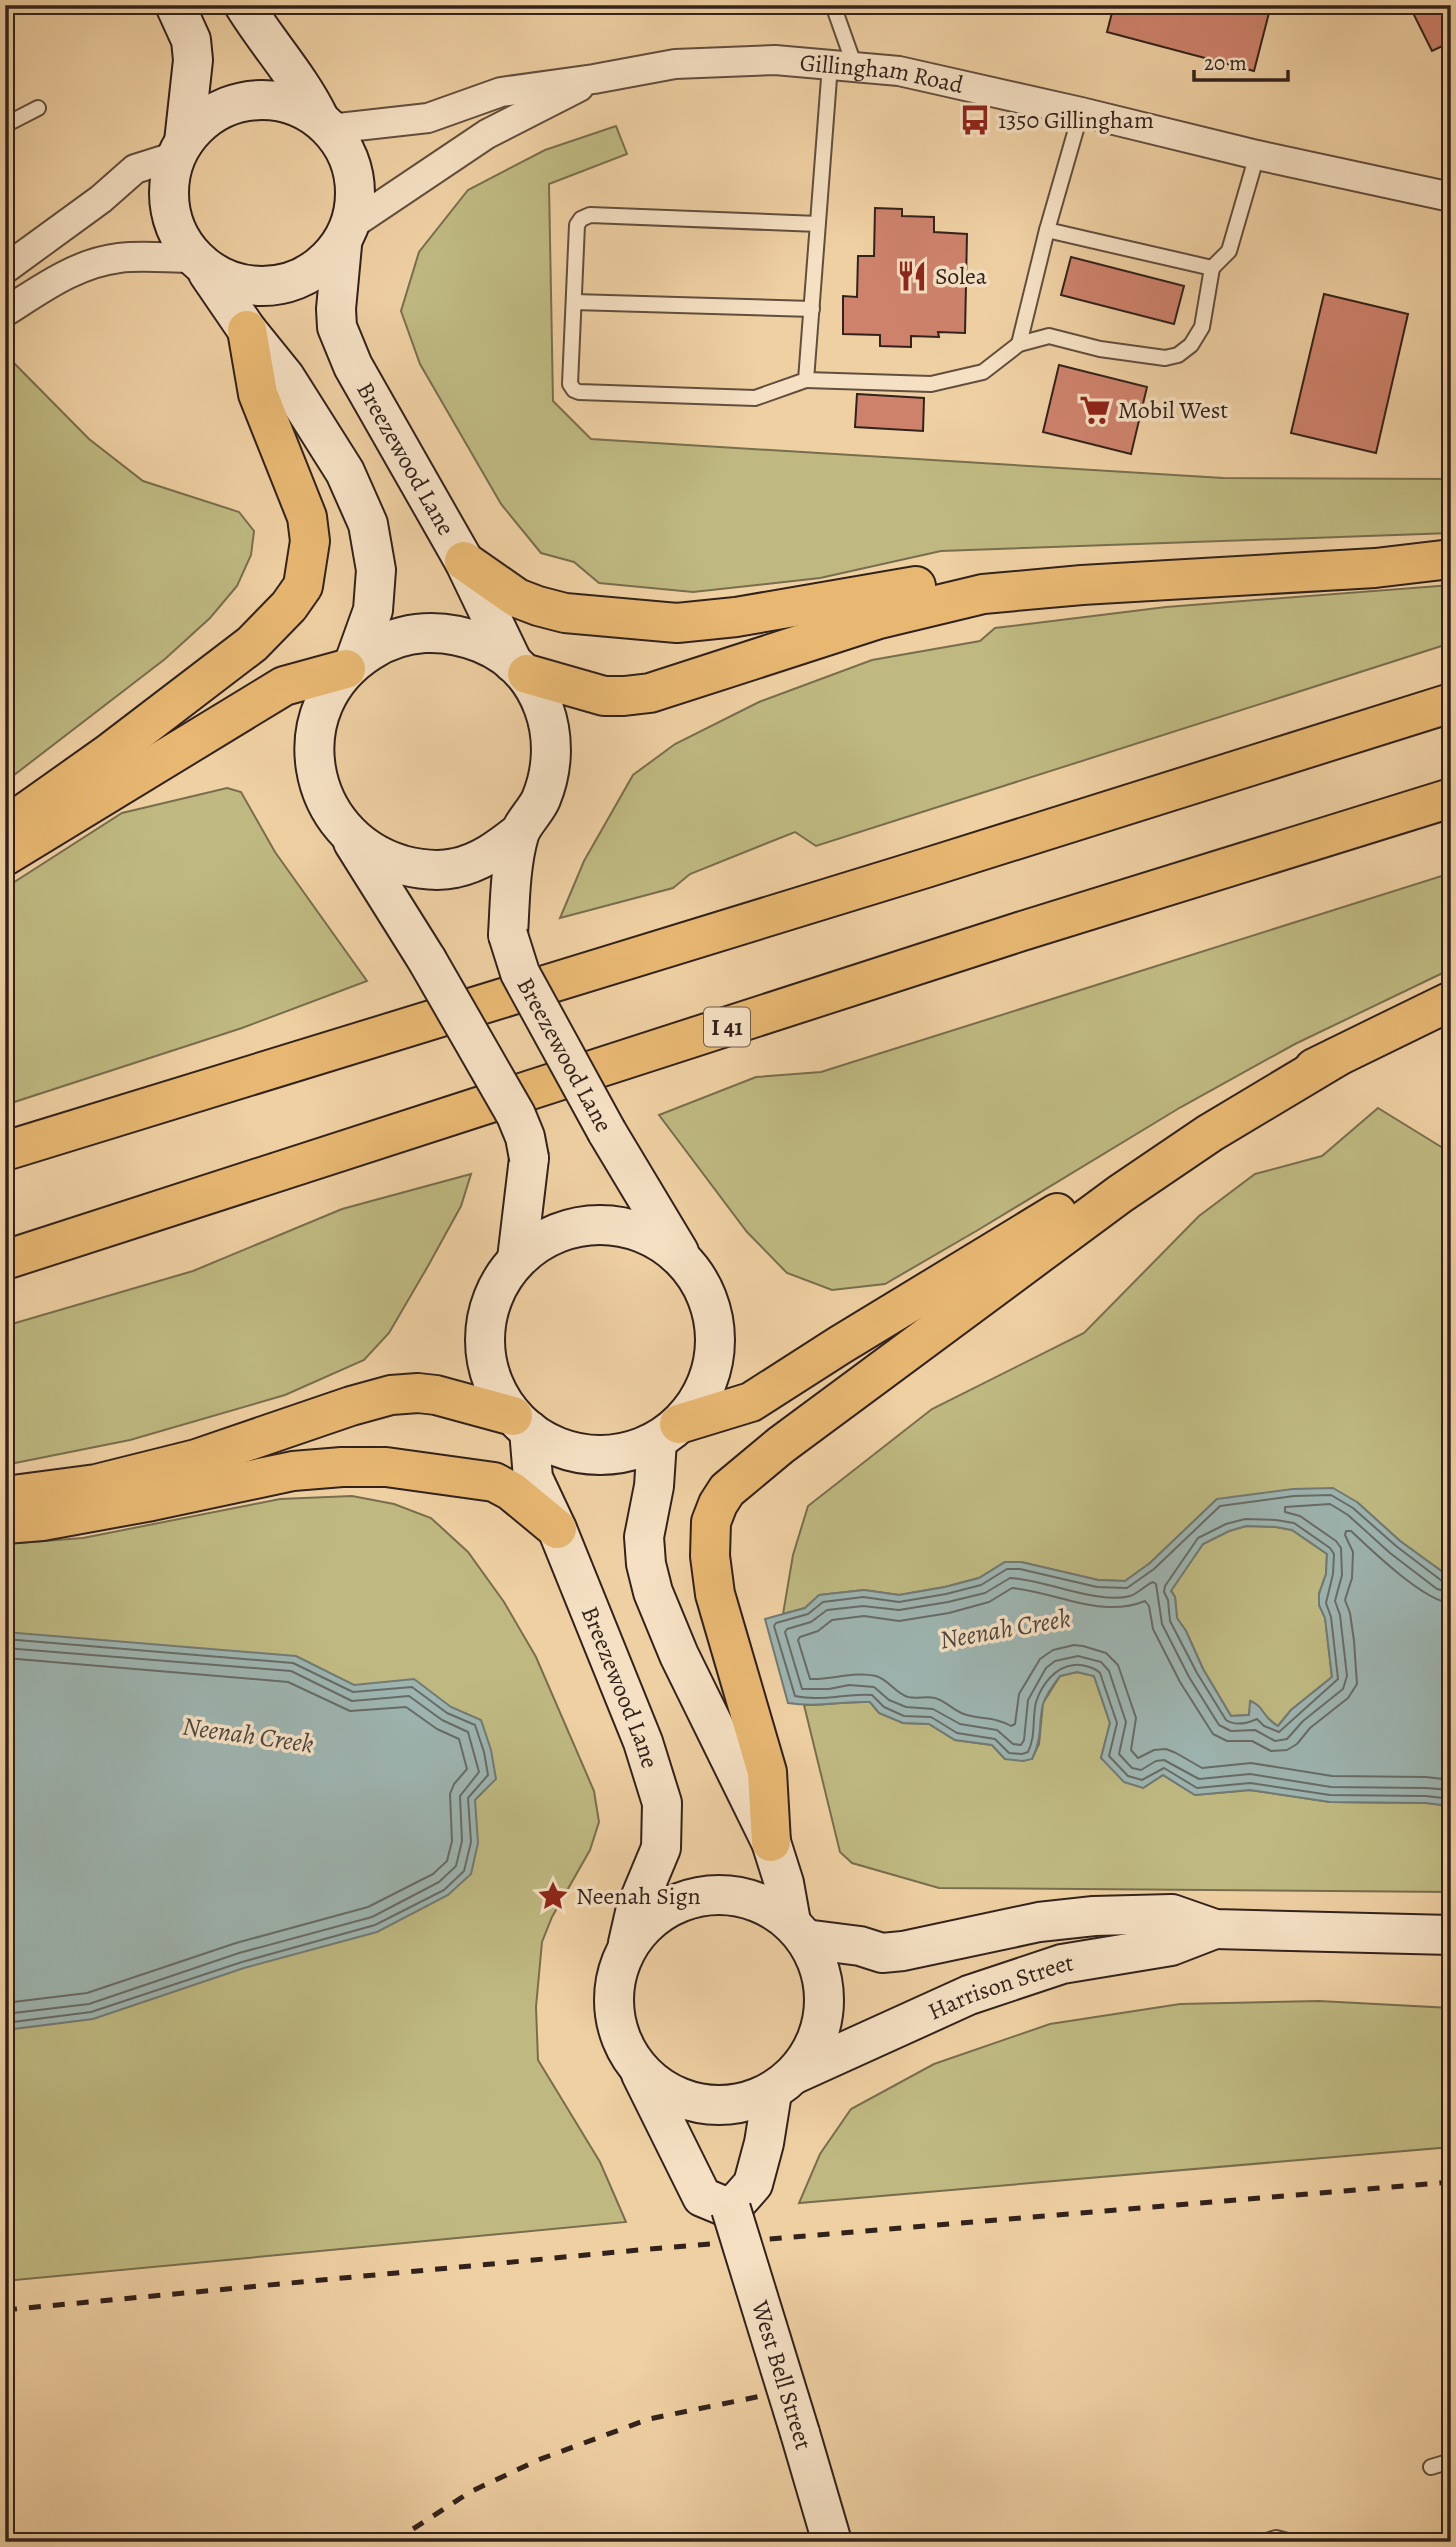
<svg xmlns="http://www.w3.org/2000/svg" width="1456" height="2547" font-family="Alegreya,serif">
  <rect width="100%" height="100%" fill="#efd0a3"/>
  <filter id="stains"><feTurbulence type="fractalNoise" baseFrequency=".00286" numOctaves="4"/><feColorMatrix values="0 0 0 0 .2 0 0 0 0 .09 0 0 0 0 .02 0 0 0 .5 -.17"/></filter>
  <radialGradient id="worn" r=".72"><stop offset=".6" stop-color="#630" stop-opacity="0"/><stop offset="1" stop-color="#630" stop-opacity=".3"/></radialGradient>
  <g fill="#bfb981" stroke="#786e4e" stroke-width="2">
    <path d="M616,126L627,154L549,184L553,401L591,439L1223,478L1451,479V533L941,551L820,578L693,592L599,583L574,562L541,553L501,504L420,364L401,311L419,252L468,190L545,150Z"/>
    <path d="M5,354L89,439L143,481L239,512L254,531L251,555L237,586L210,618L165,659L5,782Z"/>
    <path d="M1451,585V643L816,846L795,832L690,874L673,888L560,918L584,861L633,775L675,744L759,702L872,660L980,641L995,628L1166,607Z"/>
    <path d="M227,788L241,792L275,852L367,981L242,1028L5,1105V888L122,813Z"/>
    <path d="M1451,873V969L1295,1044L1181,1107L978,1230L885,1284L832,1290L787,1273L747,1232L659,1115L756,1077L821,1072Z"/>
    <path d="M1378,1108L1451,1153V1578L1400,1541L1357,1502L1217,1499L1150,1563L1125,1581L1098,1580L1021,1562H1005L979,1578L945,1587L899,1595L864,1590L820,1595L805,1608L783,1614L793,1555L808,1506L932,1409L1084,1333L1199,1216L1255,1174L1322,1156Z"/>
    <path d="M471,1174L461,1206L428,1266L389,1333L364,1360L285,1395L130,1440L5,1465V1326L193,1271L342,1209Z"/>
    <path d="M352,1496L394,1504L431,1518L468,1552L504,1602L536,1657L594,1791L599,1822L590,1850L552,1917L542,1942L536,2007L538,2060L600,2162L626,2222L5,2281V1544L83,1538L280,1499Z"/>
    <path d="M1246,1526L1276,1527L1292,1530L1327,1554L1326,1574L1319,1594V1605L1325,1617L1332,1677L1291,1710L1278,1726C1266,1719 1262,1709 1251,1701L1249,1715L1231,1716L1203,1669L1186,1631L1177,1618L1175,1597L1171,1590L1203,1544L1229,1531Z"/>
    <path d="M1077,1672L1094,1676L1110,1723L1101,1758L1143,1788L1163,1775L1195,1795L1250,1790L1330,1802L1426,1803L1451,1806V1892L939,1888L852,1863L840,1852L804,1705C827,1705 848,1701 870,1702L879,1713L903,1723L929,1724L955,1740L992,1745L1005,1759H1032L1039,1744L1043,1703L1060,1676Z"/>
    <path d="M1319,2001L1451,2008V2147L799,2203L820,2154L851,2109L934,2064L1050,2024L1180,2004Z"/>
  </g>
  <g fill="#9db4b0" stroke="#727a75" stroke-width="2" fill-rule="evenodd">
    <path d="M1333,1488L1357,1502L1400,1541L1451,1578V1806L1426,1803L1330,1802L1250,1790L1195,1795L1163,1775L1143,1788L1124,1782L1101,1758L1110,1723L1094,1676L1077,1672L1060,1676C1054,1684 1046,1694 1043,1704C1038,1725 1043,1736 1032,1759L1023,1761L1005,1759L992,1745L955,1740L929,1724L903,1723L879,1713L870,1702C842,1701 817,1708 788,1703L765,1619L805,1608L819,1595L864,1590L899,1595L945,1587L979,1578L1005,1562H1021L1098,1580L1125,1581L1150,1563L1217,1499L1293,1489ZM1246,1526L1276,1527L1292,1530L1327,1554L1326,1574L1319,1594V1605L1325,1618L1332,1677L1291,1710L1278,1726C1262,1718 1265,1706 1250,1701L1249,1715L1231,1716L1203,1669L1186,1631L1177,1618L1175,1597L1171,1591L1203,1544L1229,1531Z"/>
    <path d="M5,1632L296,1656L354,1685L414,1679L451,1707L481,1720L491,1750L496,1779L475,1800L478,1843L471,1874L448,1895L377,1932L244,1968L93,2019L5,2030Z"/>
  </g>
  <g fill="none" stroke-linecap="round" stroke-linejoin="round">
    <g stroke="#686b66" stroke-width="2">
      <path d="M1245,1519L1276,1520L1294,1523L1330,1548L1334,1554L1333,1574L1326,1603L1331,1617L1338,1679L1279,1732L1264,1726L1257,1719C1248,1723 1235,1726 1226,1720L1197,1673L1170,1621L1168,1600L1164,1592L1165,1586L1198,1538L1226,1524Z"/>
      <path d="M1451,1584L1442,1581L1396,1546L1353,1508L1331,1495L1294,1496L1220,1506L1154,1569L1127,1588L1097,1587L1020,1569H1007L981,1585L946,1594L899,1602L863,1597L823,1602L808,1614L776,1623L774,1626L795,1696C821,1702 846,1693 872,1695L884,1707L904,1716L931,1717L957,1733L995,1739L1009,1753L1022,1754L1028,1752C1036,1736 1032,1719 1036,1702C1042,1684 1055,1667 1074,1665C1083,1664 1095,1668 1100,1673L1117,1723L1109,1756L1128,1776L1142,1780L1164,1768L1197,1788L1250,1783L1330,1795L1426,1796L1451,1799"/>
      <path d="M1451,1593L1437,1589L1390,1553L1348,1515L1330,1504L1285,1507V1512L1300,1516L1336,1541L1341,1548L1342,1575L1335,1601L1340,1615L1347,1676L1343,1689L1303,1721L1287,1739L1275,1741L1255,1730L1231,1731L1219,1725L1189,1677L1162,1624L1156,1584L1153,1582C1145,1585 1138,1594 1130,1596C1100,1605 1043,1579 1010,1578L985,1593L948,1602L899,1610L863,1606L827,1610L811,1622L787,1629L785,1632L802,1689H829L849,1685L874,1687L889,1700L906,1707L933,1709L960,1724L997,1730L1013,1744L1021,1745L1024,1740L1028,1700L1046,1668L1055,1661L1078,1656L1101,1662L1109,1671L1126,1722L1119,1754L1132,1768L1141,1770L1156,1761L1164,1760L1199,1779L1250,1774L1331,1787L1426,1788L1451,1790"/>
      <path d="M1451,1603C1425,1602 1371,1550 1351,1531H1346L1345,1535L1353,1552L1352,1578L1345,1600L1350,1613L1354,1641L1357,1684L1348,1698L1310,1728L1297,1744L1287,1750L1271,1751L1252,1741H1227L1213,1734L1180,1682L1153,1629L1149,1606L1145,1601C1101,1619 1057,1592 1012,1588L989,1602L949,1613L899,1621L864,1616L832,1620L818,1631L800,1637L798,1640L810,1679C832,1680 854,1671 876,1676C889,1680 895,1693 908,1697C917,1699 926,1696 935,1698C946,1701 954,1711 964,1714C982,1720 993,1716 1011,1726L1015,1724L1019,1694L1040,1659L1053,1650L1074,1645L1083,1646L1106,1653L1118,1665L1136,1718L1131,1750L1138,1758L1154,1750L1166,1749L1176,1753L1202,1768L1251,1763L1332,1776L1426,1777L1451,1780"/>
      <path d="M5,1639L293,1663L353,1692L412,1687L447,1713L475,1725L484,1752L488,1775L468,1798L471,1842L464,1871L444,1890L375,1925L242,1962L91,2012L5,2023"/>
      <path d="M5,1648L291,1671L352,1701L409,1696L442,1720L468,1732L479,1772L460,1796L462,1841L456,1866L439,1882L372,1917L239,1953L89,2004L5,2014"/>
      <path d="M5,1658L288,1682L350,1711L406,1707L437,1729L459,1739L467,1769L454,1784L450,1794L452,1841L447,1861L433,1874L368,1907L236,1943L87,1993L5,2003"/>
    </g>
  </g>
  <g fill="#ce826c" stroke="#32221c" stroke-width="2">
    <path d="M1114,5H1271L1254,71L1107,32Z"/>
    <path d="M1409,5H1451V42L1432,51Z"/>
    <path d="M875,208L902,209V216L934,217V232L967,234L965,333L938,332L939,337L911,336V347L880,346V335L843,334V296L857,297L858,256H874Z"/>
    <path d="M1071,257L1184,286L1174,324L1061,295Z"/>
    <path d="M1324,294L1408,314L1376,453L1291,433Z"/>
    <path d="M1059,365L1147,387L1131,454L1043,432Z"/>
    <path d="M857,394L924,398L923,431L855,427Z"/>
  </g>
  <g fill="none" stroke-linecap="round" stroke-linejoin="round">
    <g stroke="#614e3e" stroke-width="18">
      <g id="service">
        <path d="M833,5L855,67"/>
        <path d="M1081,112L1047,230L1212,268L1229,251L1257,155"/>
        <path d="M5,125L38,108"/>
        <path d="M818,224L590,215L581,219L577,225L570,384L574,390L579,392L755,398L806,380L830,65"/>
        <path d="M574,302L812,309"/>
        <path d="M1451,329V339"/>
        <path d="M1019,344L1047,230"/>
        <path d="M806,380L931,384L983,372L1019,344L1049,336L1100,349L1165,358L1178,355L1191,345L1202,327L1212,268"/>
        <path d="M1431,2467L1451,2461"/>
        <path d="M1264,2542L1276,2538L1291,2542"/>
      </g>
    </g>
    <g stroke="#614e3e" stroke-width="32">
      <g id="minor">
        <path id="s1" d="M330,129L428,118L501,92L594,79L675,64L775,60L899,71L1081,112L1257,155L1451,197"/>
        <path d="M350,226L487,134L579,87"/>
        <path d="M5,269L101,199L135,169L176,156"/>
        <path d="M5,312C40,290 76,263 119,258C142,255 167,258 191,258"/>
      </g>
    </g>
    <g stroke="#32221c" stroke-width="42">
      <g id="secondary">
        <path d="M175,5L191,40L193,60L184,142"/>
        <path d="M244,5C268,44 299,77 319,118"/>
        <circle cx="262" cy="193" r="93"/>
        <path id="s2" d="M342,245L336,309L337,327L353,366L464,561L513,663"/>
        <path d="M208,273L247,330L285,377L345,472L368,524L376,570L373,610L355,660"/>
        <path d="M353,842L427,960"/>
        <path d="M508,935C510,902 510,866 519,835C523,822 536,811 541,799C566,739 543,668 481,643C444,628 404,629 370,651C281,707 304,836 402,865C418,869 438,872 455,868C480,863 500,848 519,833"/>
        <path d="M607,1132L679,1252"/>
        <circle cx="600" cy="1340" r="115"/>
        <path d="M517,1259L529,1158"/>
        <path id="s3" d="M529,1430L533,1478L557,1529L643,1742L662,1803L661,1848L636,1908L628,1943"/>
        <path d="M657,1441L654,1486L644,1537L646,1564L653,1592L679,1655L771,1842L784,1883L791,1922"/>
        <circle cx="719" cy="2000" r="105"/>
        <path d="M805,1939L860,1946L882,1953L903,1951L1039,1922L1094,1916L1172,1914L1215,1929L1451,1935"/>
        <path d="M641,2074L702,2197L731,2209L753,2184L764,2143L772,2093"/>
        <path id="s4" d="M795,2074L969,1995L1062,1964L1171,1946L1215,1929"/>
        <path d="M800,2433L832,2542"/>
      </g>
    </g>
    <g stroke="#32221c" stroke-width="42">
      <g id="motorway">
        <path d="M464,561L517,598L538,606L565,613L677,623L736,617L916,586"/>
        <path d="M527,674L604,696H624L650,693L879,619L983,594L1082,585L1375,568L1451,559"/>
        <path d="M5,827L108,754L252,644L289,606L303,586L310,541L307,517L258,394L247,330"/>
        <path d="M5,856L284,686L346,669"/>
        <path d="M1314,1068L1451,1001"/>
        <path d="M5,1151L926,868L1451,703"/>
        <path d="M5,1260L1019,932L1451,798"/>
        <path d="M679,1424L751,1402L840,1345L1057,1213"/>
        <path d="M5,1496L96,1484L196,1459L351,1406L391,1395L418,1393L436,1395L513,1416"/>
        <path d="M5,1524L42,1521L152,1501L293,1471L342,1467H386L494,1482L511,1491L557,1529"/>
        <path d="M771,1842L767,1772L715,1594L710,1556L711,1522L718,1504L727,1490L781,1445L1120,1194L1210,1133L1337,1057"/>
      </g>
    </g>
    <use href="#service" stroke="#f5e0c3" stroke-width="14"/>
    <use href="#minor" stroke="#f5e0c3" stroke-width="28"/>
    <use href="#secondary" stroke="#f5e0c3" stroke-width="38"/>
    <use href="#motorway" stroke="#e8b872" stroke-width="38"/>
    <g stroke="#32221c" stroke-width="5" stroke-dasharray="12 12" stroke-linecap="butt">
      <path d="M5,2310L639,2250L1451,2182"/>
      <path d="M393,2542L470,2492L538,2460L649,2419L810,2386"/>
    </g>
    <g stroke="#32221c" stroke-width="42" stroke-linecap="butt">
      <g id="secondary-bridge">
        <path id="s5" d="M508,935L520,973L607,1132"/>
        <path d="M427,960L516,1115L525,1137L529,1158"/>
        <path d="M731,2209L800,2433"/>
      </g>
    </g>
    <use href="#secondary-bridge" stroke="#f5e0c3" stroke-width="38"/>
  </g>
  <defs>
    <g id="bus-bare" transform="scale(2.415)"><path d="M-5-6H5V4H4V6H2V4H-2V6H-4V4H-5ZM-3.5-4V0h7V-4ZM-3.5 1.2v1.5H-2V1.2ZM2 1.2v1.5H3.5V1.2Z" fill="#8f2418" stroke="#f5e0c3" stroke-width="2.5" paint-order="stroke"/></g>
    <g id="restaurant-bare" transform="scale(2.415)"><path d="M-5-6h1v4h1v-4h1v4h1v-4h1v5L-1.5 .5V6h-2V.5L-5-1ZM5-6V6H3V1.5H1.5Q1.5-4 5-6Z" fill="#8f2418" stroke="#f5e0c3" stroke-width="2.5" paint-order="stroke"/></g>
    <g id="supermarket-bare" transform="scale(2.415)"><path d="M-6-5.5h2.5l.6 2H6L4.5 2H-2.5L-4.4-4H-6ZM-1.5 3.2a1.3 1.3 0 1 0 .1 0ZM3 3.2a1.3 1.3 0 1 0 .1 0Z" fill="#8f2418" stroke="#f5e0c3" stroke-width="2.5" paint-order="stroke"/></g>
    <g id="sight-bare" transform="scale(2.415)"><path d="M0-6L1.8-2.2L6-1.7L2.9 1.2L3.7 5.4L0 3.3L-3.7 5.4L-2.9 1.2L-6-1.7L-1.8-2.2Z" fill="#8f2418" stroke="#f5e0c3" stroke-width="2.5" paint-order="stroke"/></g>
  </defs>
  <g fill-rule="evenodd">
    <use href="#bus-bare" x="975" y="120"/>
    <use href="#restaurant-bare" x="912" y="276"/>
    <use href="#supermarket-bare" x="1095" y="410"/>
    <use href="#sight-bare" x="553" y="1896"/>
  </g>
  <g text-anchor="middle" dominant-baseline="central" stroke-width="7" stroke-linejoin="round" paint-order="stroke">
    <rect fill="#f5e0c3" stroke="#6c5b4e" stroke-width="2" x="704" y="1007.5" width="46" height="39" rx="5"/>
    <g font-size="23" font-weight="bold" fill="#32221c">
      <text x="727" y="1027">I 41</text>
    </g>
    <g font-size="24" fill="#32221c" stroke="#f5e0c3">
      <text stroke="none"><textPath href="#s1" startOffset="560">Gillingham Road</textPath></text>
      <text stroke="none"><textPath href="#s2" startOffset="231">Breezewood Lane</textPath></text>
      <text stroke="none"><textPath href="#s5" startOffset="133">Breezewood Lane</textPath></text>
      <text stroke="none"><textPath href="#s3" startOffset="275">Breezewood Lane</textPath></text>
      <text stroke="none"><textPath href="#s4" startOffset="224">Harrison Street</textPath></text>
      <text transform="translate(782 2375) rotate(73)">West Bell Street</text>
    </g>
    <g font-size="24" fill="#32221c" stroke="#f5e0c3" text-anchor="start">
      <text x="998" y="120">1350 Gillingham</text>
      <text x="935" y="276">Solea</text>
      <text x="1118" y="410">Mobil West</text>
      <text x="576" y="1896">Neenah Sign</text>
    </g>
    <g font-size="26" font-style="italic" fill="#4d4641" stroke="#f5e0c3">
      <text transform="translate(1005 1629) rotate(-10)">Neenah Creek</text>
      <text transform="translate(248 1735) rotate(8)">Neenah Creek</text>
    </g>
  </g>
  <rect width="1456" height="2547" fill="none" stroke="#efd0a3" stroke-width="28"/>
  <rect x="7" y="7" width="1442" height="2533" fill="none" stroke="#32221c" stroke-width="3.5"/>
  <rect x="14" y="14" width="1428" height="2519" fill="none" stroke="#32221c" stroke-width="2"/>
  <path d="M1194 70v10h94v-10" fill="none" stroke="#32221c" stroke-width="3.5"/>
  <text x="1204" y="70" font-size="21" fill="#32221c" stroke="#f5e0c3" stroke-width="5" paint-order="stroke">20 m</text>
  <rect width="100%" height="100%" filter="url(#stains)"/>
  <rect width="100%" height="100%" fill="url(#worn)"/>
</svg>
